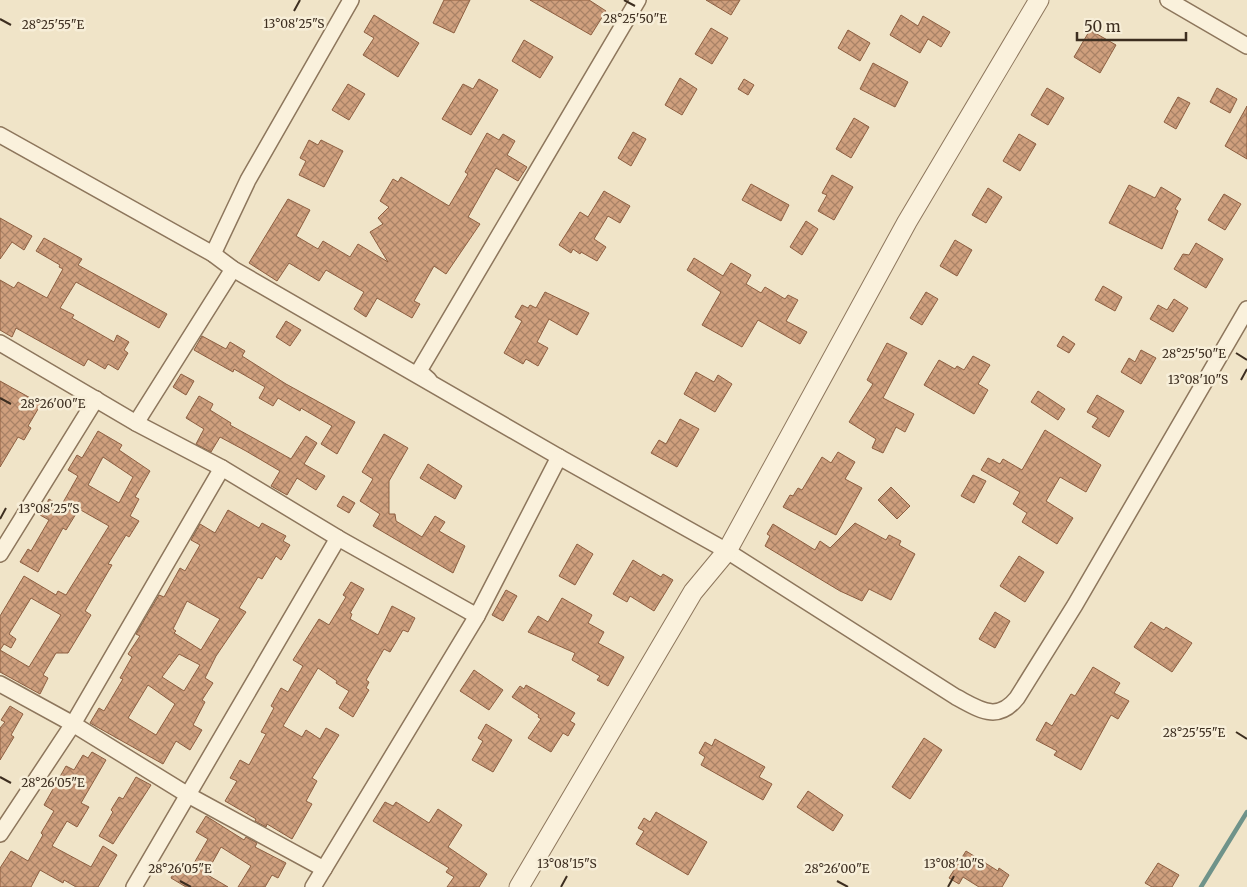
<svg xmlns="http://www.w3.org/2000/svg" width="1247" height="887" font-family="Merriweather,serif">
  <defs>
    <pattern id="building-cross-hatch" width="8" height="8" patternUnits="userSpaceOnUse" patternTransform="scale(1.25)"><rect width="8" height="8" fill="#cf9f7d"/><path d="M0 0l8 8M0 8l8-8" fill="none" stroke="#a98266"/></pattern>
  </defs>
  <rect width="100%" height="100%" fill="#f0e4c8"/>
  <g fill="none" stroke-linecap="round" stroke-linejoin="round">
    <path stroke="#6f938a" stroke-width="4.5" d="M1201,887L1247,812"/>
  </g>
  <g fill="url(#building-cross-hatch)" stroke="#8d5f41" fill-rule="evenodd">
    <path d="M444,0H470L454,33L433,23Z"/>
    <path d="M530,0H589L606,11L591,35Z"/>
    <path d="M706,0H740L731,15Z"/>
    <path d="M374,15L419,43L398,77L363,55L374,38L364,32Z"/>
    <path d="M901,15L918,26L923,16L950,32L941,47L928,39L920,53L890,35Z"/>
    <path d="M711,28L728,38L712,64L695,54Z"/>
    <path d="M848,30L870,43L860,61L838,48Z"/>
    <path d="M1090,30L1116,45L1100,73L1074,57Z"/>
    <path d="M524,40L553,57L540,78L512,61Z"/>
    <path d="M873,63L908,82L895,107L860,89Z"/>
    <path d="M680,78L697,89L682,115L665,105Z"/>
    <path d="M479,79L498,90L471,135L442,119L463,84L473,89Z"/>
    <path d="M744,79L754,85L748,95L738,89Z"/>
    <path d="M348,84L365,94L349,120L332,110Z"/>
    <path d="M1047,88L1064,98L1048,125L1031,115Z"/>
    <path d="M1217,88L1237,99L1230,113L1210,102Z"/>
    <path d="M1178,97L1190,103L1176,129L1164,122Z"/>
    <path d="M1247,106V159L1225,146Z"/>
    <path d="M854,118L869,127L851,158L836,149Z"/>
    <path d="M633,132L646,139L631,166L618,158Z"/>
    <path d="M487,133L499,140L503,134L515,141L507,155L527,167L518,181L496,168L468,217L480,224L446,274L434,266L414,301L420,304L412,318L377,298L366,317L354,309L364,292L326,270L319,281L289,263L277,281L249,263L288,199L310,210L296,236L318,249L323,241L350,257L358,244L388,262L370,232L383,224L378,218L389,207L380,201L393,179L398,182L401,177L449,206L468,174L465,172Z"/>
    <path d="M1019,134L1036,144L1020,171L1003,161Z"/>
    <path d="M309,140L318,145L321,140L343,151L324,187L299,175L306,161L300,158Z"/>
    <path d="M832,175L853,187L834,220L818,211L827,195L822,193Z"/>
    <path d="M751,184L789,205L781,221L742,200Z"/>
    <path d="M1129,185L1155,198L1161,187L1181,199L1175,209L1178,211L1162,249L1109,223Z"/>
    <path d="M988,188L1002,197L986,223L972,215Z"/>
    <path d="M604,191L630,206L620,223L608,216L594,239L606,247L597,261L581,252L580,254L573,249L571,253L559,245L580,212L588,217Z"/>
    <path d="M1224,194L1241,204L1225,230L1208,220Z"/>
    <path d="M0,218L32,236L24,250L12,242L0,259Z"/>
    <path d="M806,221L818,229L802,255L790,247Z"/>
    <path d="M44,238L82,259L78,265L167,314L159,328L76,282L60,308L74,315L72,318L114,342L117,335L129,342L124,350L128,353L118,370L108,364L105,369L88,359L84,366L16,328L12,337L0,330V280L14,288L18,282L47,298L63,269L59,267L60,265L36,251Z"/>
    <path d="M955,240L972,250L957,276L940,266Z"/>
    <path d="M1196,243L1223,259L1206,288L1174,269L1183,254L1189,255Z"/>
    <path d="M694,258L723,276L731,263L751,275L746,284L761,293L765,287L785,299L788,295L798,300L786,321L807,332L800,344L758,320L742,347L702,325L721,292L687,270Z"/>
    <path d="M1103,286L1122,297L1115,311L1095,300Z"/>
    <path d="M545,292L589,313L577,335L549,319L537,342L548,348L538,366L526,359L523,364L504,353L522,321L515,317L522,305L528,308L530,305L536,308Z"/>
    <path d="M926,292L938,299L922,325L910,318Z"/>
    <path d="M1174,299L1188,308L1173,332L1150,319L1158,305L1167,310Z"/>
    <path d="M286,321L301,330L290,346L276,337Z"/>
    <path d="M202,336L226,349L230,342L245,351L242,356L286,384L355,422L337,454L321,444L332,426L301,408L300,411L278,398L273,406L259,398L265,387L234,369L233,372L194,350Z"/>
    <path d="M1063,336L1075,344L1069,353L1057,346Z"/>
    <path d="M887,343L907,353L883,398L914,414L905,432L896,427L883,453L872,448L876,439L849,422L873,384L867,380Z"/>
    <path d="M1141,350L1156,358L1141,384L1121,372L1129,358L1135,362Z"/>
    <path d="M973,356L990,365L978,384L988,390L974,414L924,385L939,360L955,369L957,366L964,370Z"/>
    <path d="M696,372L714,382L718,375L732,384L715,412L684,394Z"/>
    <path d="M181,374L194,381L186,395L173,387Z"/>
    <path d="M0,381L41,404L28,426L31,428L24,440L18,437L0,467Z"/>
    <path d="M1038,391L1065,409L1058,420L1031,402Z"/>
    <path d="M1097,395L1124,411L1109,437L1092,427L1098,418L1087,412Z"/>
    <path d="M199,396L213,404L210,410L231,423L230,425L291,459L306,436L317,443L304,464L325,476L316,490L297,478L287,495L271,486L280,471L246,451L220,437L211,452L196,444L204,429L186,418Z"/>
    <path d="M680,419L699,429L677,467L651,453L659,440L666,444Z"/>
    <path d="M1045,430L1101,465L1086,492L1060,477L1046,501L1073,518L1057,544L1022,522L1027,513L1013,504L1020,492L981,470L988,458L1000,464L1003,459L1022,470Z"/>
    <path d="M98,431L122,445L119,450L150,471L135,497L139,499L130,516L139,521L129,537L126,535L108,564L112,565L85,611L91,615L68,653H56L43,675L48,678L40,694L0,672V616L24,576L56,595L58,591L66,595L109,526L79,509L66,530L63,528L38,572L20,562L28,549L31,551L49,520L40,515L49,499L61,506L78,476L68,470L77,455L82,458ZM103,457L133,477L119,503L88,485ZM31,598L61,615L29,667L0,650L4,644L11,648L16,639L9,634Z"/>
    <path d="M384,434L408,448L389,481V514H395L396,521L422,537L435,516L445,522L439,531L465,546L453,573L373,526L380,514L360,501L373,479L362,472Z"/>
    <path d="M838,452L855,462L845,479L862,488L836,535L783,507L790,495L793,496L798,488L802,490L822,457L831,463Z"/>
    <path d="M428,464L462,486L455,499L420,478Z"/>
    <path d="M973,475L986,481L974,503L961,496Z"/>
    <path d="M891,487L910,506L897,519L878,500Z"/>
    <path d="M343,496L355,503L349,513L337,506Z"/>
    <path d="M228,510L259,528L262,523L286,536L283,541L290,545L281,560L276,556L262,579L258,577L239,608L246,612L216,656L205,678L213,683L202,700L205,702L193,725L202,730L190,750L176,741L163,764L90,723L99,708L104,711L123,679L120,678L132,657L128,654L140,636L136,634L159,595L164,597L180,568L185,571L200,545L191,540L200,524L215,533ZM187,601L220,619L201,650L174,633L176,631L173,629ZM179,654L200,665L184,691L162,677ZM148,685L175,704L156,735L128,718Z"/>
    <path d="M855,523L886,540L889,535L901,541L899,545L915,554L891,600L869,589L862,601L840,591L765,546L770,536L767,534L773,524L815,550L820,541L830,548Z"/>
    <path d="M577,544L593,554L575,585L559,576Z"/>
    <path d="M1019,556L1044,572L1025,602L1000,586Z"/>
    <path d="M633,560L661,577L663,574L673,580L654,611L630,596L627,602L613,594Z"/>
    <path d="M351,582L364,589L350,613L352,614L350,619L378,635L392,606L415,618L408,632L403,630L390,652L384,649L366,680L369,682L366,688L369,690L353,717L339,708L349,691L336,683L337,681L318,668L283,726L302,737L306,730L320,739L326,728L339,735L312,778L317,781L306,801L312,804L292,839L267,824L266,827L255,821L256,819L225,801L237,781L230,778L240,760L249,765L266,734L261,732L274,708L271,706L281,688L288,692L303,666L293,660L319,619L329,625L346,597L343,595Z"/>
    <path d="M506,590L517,596L503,621L492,615Z"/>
    <path d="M562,598L592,615L588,623L604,632L598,643L624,657L608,686L597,680L600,676L572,660L575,653L528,632L538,616L548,622Z"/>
    <path d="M995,612L1010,621L995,648L979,639Z"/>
    <path d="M1151,622L1164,630L1166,627L1192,643L1172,672L1134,647Z"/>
    <path d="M1093,667L1120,683L1114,693L1129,701L1118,719L1111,715L1081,770L1054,755L1057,751L1036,740L1046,722L1052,726L1071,694L1075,696Z"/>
    <path d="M474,670L503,690L489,710L460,691Z"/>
    <path d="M526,685L575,713L570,721L575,724L568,736L563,733L551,752L528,738L541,719L538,717L539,715L512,697L520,686L524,689Z"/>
    <path d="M10,706L23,714L11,735L14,737L0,760V728L5,722L1,720Z"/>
    <path d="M486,724L512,740L493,772L472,760L483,741L478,738Z"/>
    <path d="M924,738L942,750L910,799L892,787Z"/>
    <path d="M715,739L765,767L759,777L772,784L763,800L701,765L705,757L699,753L705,742L712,746Z"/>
    <path d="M92,752L106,760L81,803L89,807L77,827L67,821L52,846L91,867L103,846L117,855L98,887H76L64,880L63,883L40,870L31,887H0V868L11,851L28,861L43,835L41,833L54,811L44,805L66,766L74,770L83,755L88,758Z"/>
    <path d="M136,777L151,785L113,844L99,836L113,812L111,810L119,797L123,799Z"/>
    <path d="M808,791L843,815L833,831L797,807Z"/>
    <path d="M385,802L393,806L396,802L429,823L438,809L462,825L448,847L487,874L479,887H447L454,877L446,872L449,868L373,821Z"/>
    <path d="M656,812L707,842L688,875L636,844L644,831L638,828L644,818L650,822Z"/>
    <path d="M206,816L244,840L246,837L257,843L255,847L286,863L278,878L272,875L265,887H238L251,866L221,847L206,874L228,887H186L171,878L179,863L190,870L208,839L196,832Z"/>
    <path d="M966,851L998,871L999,868L1009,875L1002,887H979L963,877L959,884L949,878Z"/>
    <path d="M1158,863L1179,875L1172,887H1152L1145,883Z"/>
  </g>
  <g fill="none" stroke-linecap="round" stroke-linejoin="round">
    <g stroke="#8d765c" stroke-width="18">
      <g id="minor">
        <path d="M1168,0L1247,46"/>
        <path d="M0,135L213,254L233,269L559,457L727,551L956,697C979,709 997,723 1017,698L1075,605L1247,309"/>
        <path d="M213,254L248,180L351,0"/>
        <path d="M0,343L136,423L222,468L338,538L477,616"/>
        <path d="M429,380L419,371L638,0"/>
        <path d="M136,423L233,269"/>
        <path d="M0,554L96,399"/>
        <path d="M0,684L73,724L188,795L324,869"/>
        <path d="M0,834L73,724L222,468"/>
        <path d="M134,887L338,538"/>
        <path d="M313,887L477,616L559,457"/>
      </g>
    </g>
    <g stroke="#8d765c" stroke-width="21">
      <path id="tertiary" d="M519,887L693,592L727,551L907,222L1039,0"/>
    </g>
    <use href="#minor" stroke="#faf1dc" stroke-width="15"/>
    <use href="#tertiary" stroke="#faf1dc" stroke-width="19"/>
  </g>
  <path fill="none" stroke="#3d2e20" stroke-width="2" d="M624,0L635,6M294,11L300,0M0,19L11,25M1236,353L1247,360M1241,380L1247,369M0,398L11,404M0,519L6,508M1236,732L1247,739M0,777L11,783M180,881L191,887M837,881L848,887M561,887L567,876M948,887L954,876"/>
  <g font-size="12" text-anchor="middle" fill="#3d2e20" stroke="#f7eed8" stroke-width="5" stroke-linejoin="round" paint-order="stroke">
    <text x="635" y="23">28°25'50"E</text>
    <text x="294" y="28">13°08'25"S</text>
    <text x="53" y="29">28°25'55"E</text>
    <text x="1194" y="358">28°25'50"E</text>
    <text x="1198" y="384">13°08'10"S</text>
    <text x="53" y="408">28°26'00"E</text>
    <text x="49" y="513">13°08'25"S</text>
    <text x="1194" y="737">28°25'55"E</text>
    <text x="53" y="787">28°26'05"E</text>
    <text x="567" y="868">13°08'15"S</text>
    <text x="954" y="868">13°08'10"S</text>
    <text x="180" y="873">28°26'05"E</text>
    <text x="837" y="873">28°26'00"E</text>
  </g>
  <path d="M1077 32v8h109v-8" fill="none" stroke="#3d2e20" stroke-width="2.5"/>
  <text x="1084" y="32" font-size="15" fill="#3d2e20" stroke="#f7eed8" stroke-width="4" paint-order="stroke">50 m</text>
</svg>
